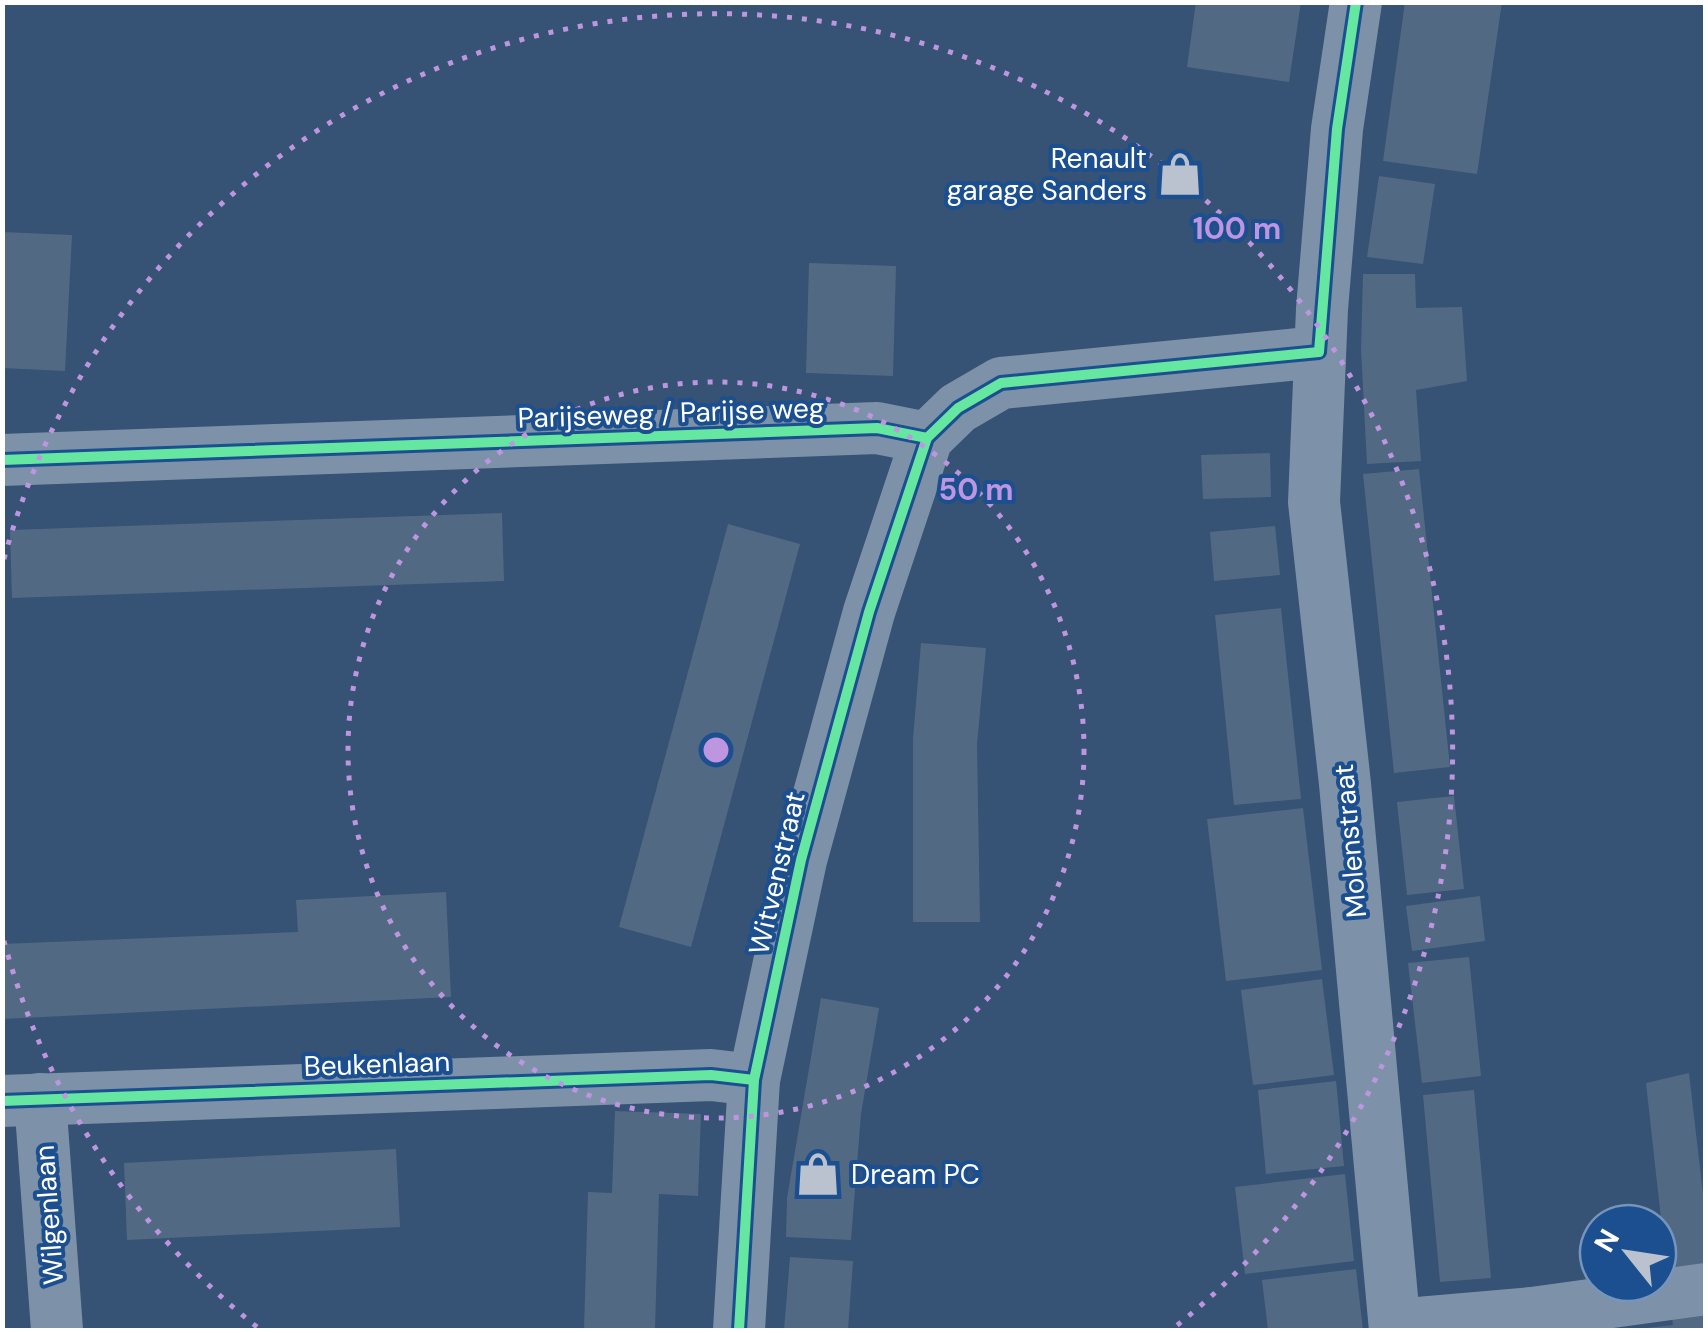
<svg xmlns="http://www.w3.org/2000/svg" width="1708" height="1333" font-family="'DM Sans',sans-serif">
  <rect width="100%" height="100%" fill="#365274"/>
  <g fill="#526984">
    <path d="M1196,2H1301L1289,82L1187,67Z"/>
    <path d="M1405,2H1502L1477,174L1383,161Z"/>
    <path d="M1379,176L1435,184L1423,264L1367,257Z"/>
    <path d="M2,232L72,235L65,371L2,368Z"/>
    <path d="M809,263L896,266L893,376L806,373Z"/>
    <path d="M1363,274H1415L1416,308L1462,307L1467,381L1416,390L1421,461L1367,464L1361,350Z"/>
    <path d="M1270,453L1271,497L1203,499L1201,455Z"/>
    <path d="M1419,469L1450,767L1394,773L1363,474Z"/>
    <path d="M502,513L504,581L12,598L10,530Z"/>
    <path d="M728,524L800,544L691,947L619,927Z"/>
    <path d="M1275,526L1280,575L1214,581L1210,532Z"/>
    <path d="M1281,608L1301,799L1234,805L1215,615Z"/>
    <path d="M921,643L986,648L977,744L980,922H913V739Z"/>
    <path d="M1454,796L1464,889L1407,895L1397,802Z"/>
    <path d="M1303,808L1322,970L1226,981L1207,819Z"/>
    <path d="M446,892L451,997L2,1019V944L298,932L296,900Z"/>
    <path d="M1480,896L1485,941L1412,951L1406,906Z"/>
    <path d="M1469,957L1481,1076L1422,1083L1408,963Z"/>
    <path d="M1322,979L1334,1075L1253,1085L1241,990Z"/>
    <path d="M821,998L879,1008L861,1114L851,1240L786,1237L787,1198Z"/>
    <path d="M1689,1073L1706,1220V1269L1658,1275V1229L1662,1228L1646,1083Z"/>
    <path d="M1336,1081L1344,1166L1266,1174L1258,1090Z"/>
    <path d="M1474,1090L1491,1278L1440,1282L1423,1095Z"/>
    <path d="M615,1111L701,1114L698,1196L659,1194L655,1330H584L588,1192L612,1193Z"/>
    <path d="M396,1149L400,1227L127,1240L124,1163Z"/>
    <path d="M1345,1174L1354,1261L1245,1274L1235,1187Z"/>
    <path d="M790,1257L853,1261L848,1330H784Z"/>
    <path d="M1356,1269L1363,1330H1268L1262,1280Z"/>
    <path d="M1706,1314V1330H1647V1328L1673,1325L1672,1318Z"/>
  </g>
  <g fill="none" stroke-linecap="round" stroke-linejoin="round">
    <g stroke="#7d92a8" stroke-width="52">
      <path d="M1356,2L1337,129L1322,309L1314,502L1345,784L1395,1330"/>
      <path d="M2,460L877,428L927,438"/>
      <path d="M40,1099L57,1330"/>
      <path d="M2,1101L711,1075L754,1080"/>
      <path d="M1395,1325L1532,1313L1706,1289"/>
      <path d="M739,1330L754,1080L801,860L869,612L927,438L958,408L1001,383L1319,352"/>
    </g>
    <g stroke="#1b4f8f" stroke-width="16">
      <g id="cycleway">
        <path d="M2,460L877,428L927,438"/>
        <path d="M2,1101L711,1075L754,1080"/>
        <path d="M739,1330L754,1080L801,860L869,612L927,438L958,408L1001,383L1319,352L1337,129L1356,2"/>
      </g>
    </g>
    <use href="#cycleway" stroke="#66e7a1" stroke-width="10"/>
  </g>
  <g fill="none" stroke="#bd96df" stroke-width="5" stroke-dasharray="5 10">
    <circle cx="716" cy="750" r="368"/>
    <path d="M257 1327A737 737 0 0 1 4 941M4 559A737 737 0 1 1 1175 1327"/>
  </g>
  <defs>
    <g id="shop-bare" transform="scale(3.45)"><path d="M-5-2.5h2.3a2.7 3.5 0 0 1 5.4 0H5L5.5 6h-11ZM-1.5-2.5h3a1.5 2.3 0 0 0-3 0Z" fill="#b9c2ce" stroke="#1b4f8f" stroke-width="2.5" paint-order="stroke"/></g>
  </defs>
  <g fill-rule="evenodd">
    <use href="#shop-bare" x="1180" y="174"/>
    <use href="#shop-bare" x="818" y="1174"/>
  </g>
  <g text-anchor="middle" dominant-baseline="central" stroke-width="8" stroke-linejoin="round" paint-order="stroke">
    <g font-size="28" fill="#fff" stroke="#1b4f8f" text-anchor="end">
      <text x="1147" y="158">Renault<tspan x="1147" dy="32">garage Sanders</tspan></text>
      <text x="851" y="1174" text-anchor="start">Dream PC</text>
    </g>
    <g font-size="28" fill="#fff" stroke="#1b4f8f">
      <text transform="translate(671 413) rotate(-2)">Parijseweg / Parijse weg</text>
      <text transform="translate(1350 841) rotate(-95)">Molenstraat</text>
      <text transform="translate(777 873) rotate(-77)">Witvenstraat</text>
      <text transform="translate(377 1064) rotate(-2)">Beukenlaan</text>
      <text transform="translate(49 1215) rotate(-94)">Wilgenlaan</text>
    </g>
  </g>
  <circle cx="716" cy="750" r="15" fill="#bd96df" stroke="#1b4f8f" stroke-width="5"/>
  <g font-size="30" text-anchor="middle" font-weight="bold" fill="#bd96df" stroke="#1b4f8f" stroke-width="8" stroke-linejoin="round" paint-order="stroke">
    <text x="1237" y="239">100 m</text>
    <text x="976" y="500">50 m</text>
  </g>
  <rect width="1708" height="1333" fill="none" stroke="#ffffff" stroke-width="10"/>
  <g transform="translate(1628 1253) rotate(300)"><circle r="48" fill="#1b4f8f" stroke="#7695bc" stroke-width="2.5"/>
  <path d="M0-8L18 38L0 25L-18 38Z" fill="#b9c2ce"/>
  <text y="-15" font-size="28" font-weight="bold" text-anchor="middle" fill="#ffffff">N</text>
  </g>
</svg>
